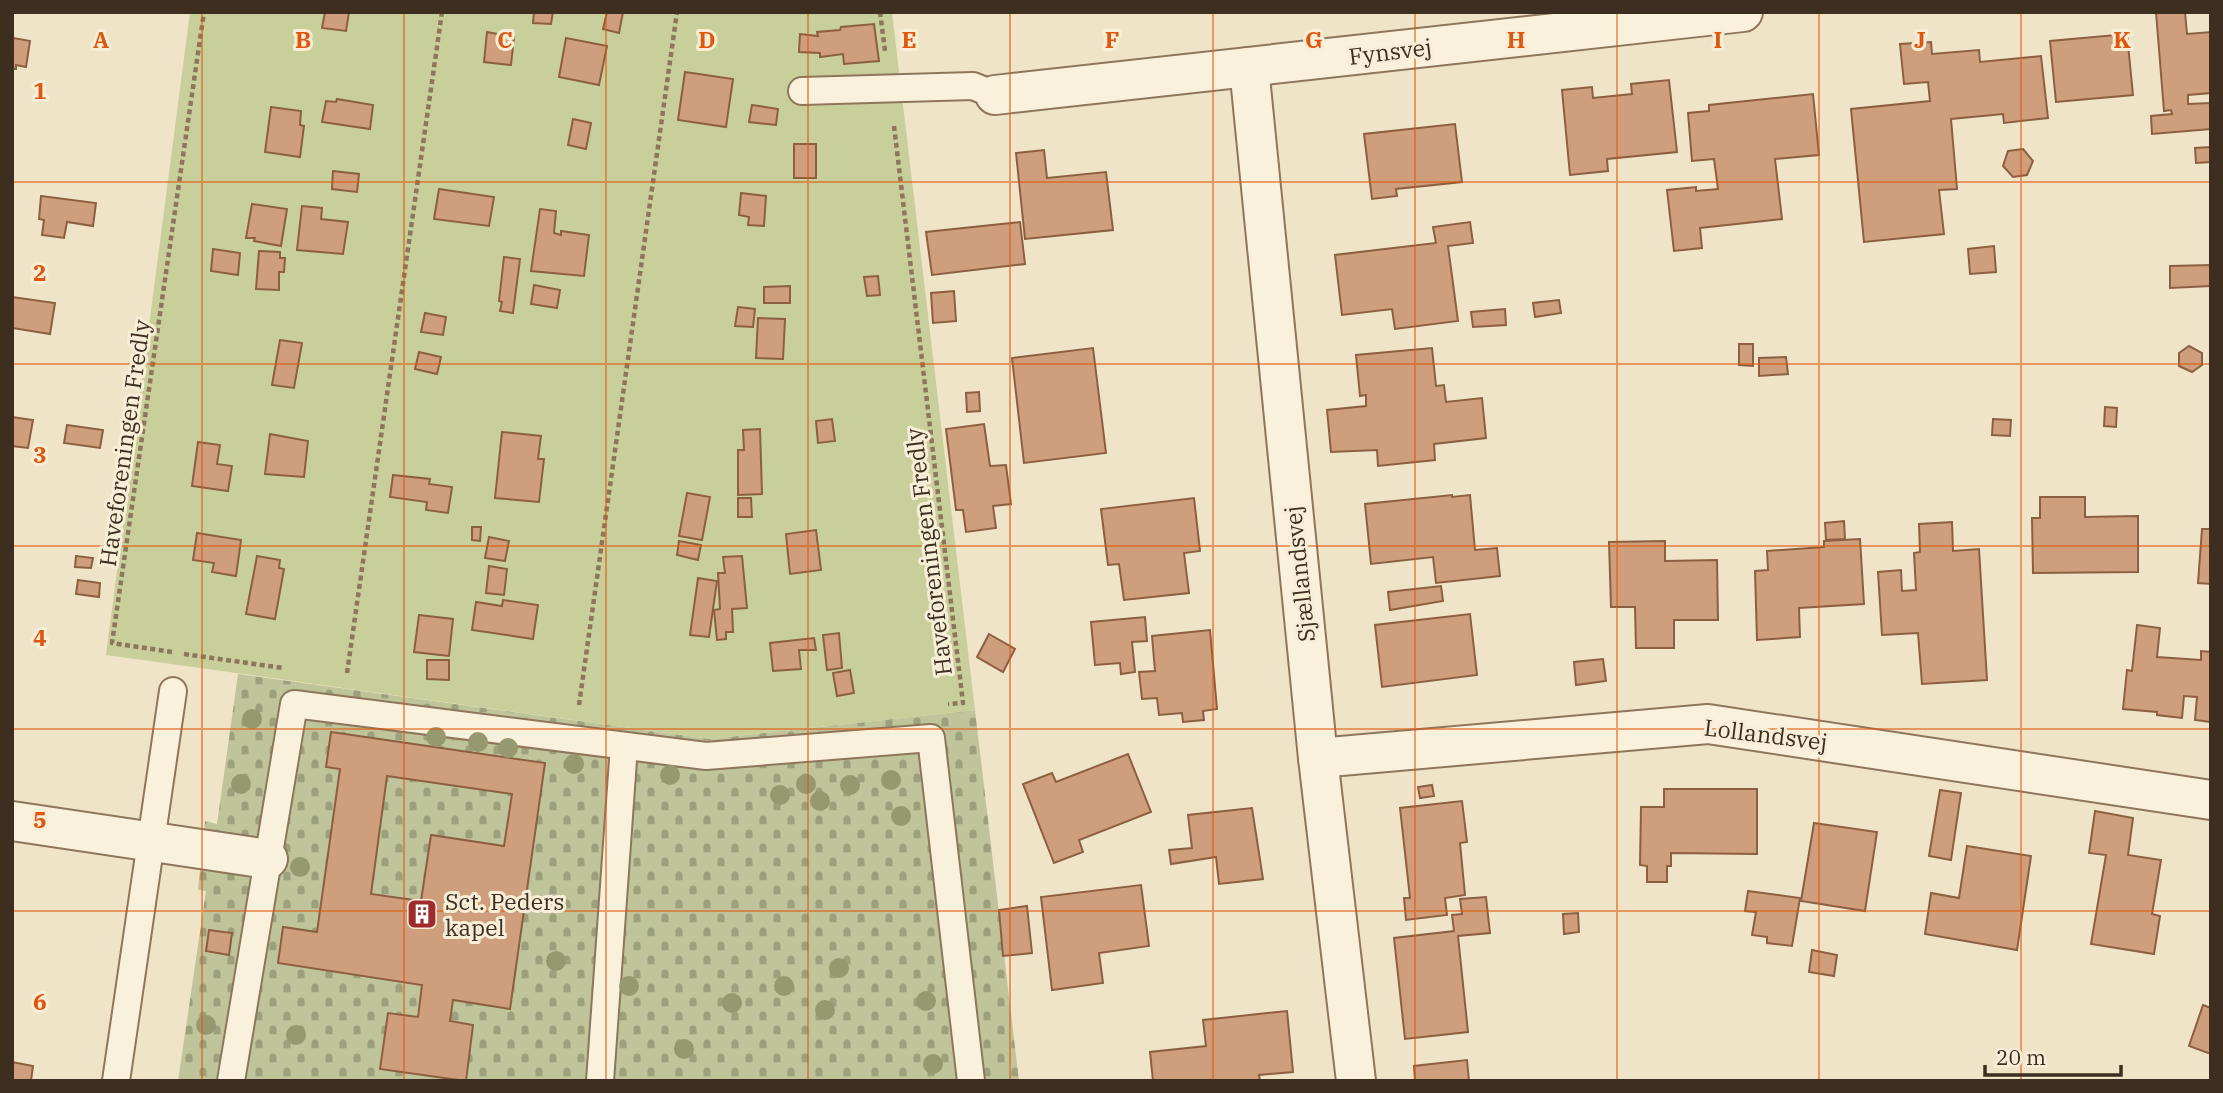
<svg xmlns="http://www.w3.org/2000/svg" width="2223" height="1093" font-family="'IBM Plex Serif',serif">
  <defs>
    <pattern id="cemetery-stones" width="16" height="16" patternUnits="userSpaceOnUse" patternTransform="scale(1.75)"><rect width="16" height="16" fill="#bfc49a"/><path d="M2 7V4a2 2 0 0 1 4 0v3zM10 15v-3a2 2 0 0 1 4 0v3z" fill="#9ca07d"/></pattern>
  </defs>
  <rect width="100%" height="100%" fill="#f0e4c8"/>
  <path fill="url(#cemetery-stones)" d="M238,674L710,739L975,710L1019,1081H178L206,891L198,890L205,821L217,824Z"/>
  <path fill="#c9cf9b" d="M190,12H892L975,710L710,739L106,655Z"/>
  <g fill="#cf9f7d" stroke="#8d5f41" stroke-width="2" fill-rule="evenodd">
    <path d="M325,12H349L346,31L322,28Z"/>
    <path d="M534,12H553L551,24L533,23Z"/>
    <path d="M607,12H623L619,33L603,29Z"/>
    <path d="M2156,12H2185L2187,34L2211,32V93L2188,95V104L2211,103V129L2152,134L2151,116L2172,114L2171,110L2164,111Z"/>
    <path d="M874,24L879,61L844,64L843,54L820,57V53L799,52L800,34L818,36L817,32L840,30L841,27Z"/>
    <path d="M487,32L514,37L511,65L484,62Z"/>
    <path d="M12,33L13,38L30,41L26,67L16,65V69H12Z"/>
    <path d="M2127,34L2133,95L2056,102L2050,41Z"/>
    <path d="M566,38L607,46L599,85L559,77Z"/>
    <path d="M1931,42L1932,54L1979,50L1980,62L2041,56L2048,118L2004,123L2003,114L1951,119L1957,189L1939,190L1944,234L1864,242L1851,109L1930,101L1928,82L1904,84L1900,44Z"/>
    <path d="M685,72L733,79L726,127L678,120Z"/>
    <path d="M1669,80L1677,152L1607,159L1608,171L1570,175L1562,90L1592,87L1593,98L1632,94L1631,84Z"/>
    <path d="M1813,94L1819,155L1775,159L1782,219L1700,228L1702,248L1674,251L1667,190L1696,187V191L1718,189L1714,159L1692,161L1688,113L1709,111V105Z"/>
    <path d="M337,99L373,105L370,129L322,122L326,101L336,102Z"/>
    <path d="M752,105L778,109L776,125L749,122Z"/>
    <path d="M271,107L301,111L300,125L304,126L300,157L265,152Z"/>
    <path d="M573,119L591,123L586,149L568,145Z"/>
    <path d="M1455,124L1462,182L1396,189L1397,196L1372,199L1364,134Z"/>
    <rect x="794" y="144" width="22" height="34"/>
    <path d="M2211,147V162L2196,163L2195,148Z"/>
    <path d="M2023,149L2033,161L2027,175L2013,177L2003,166L2008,151Z"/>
    <path d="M1044,150L1047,178L1106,172L1113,230L1025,239L1016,153Z"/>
    <path d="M333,171L359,174L357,192L332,189Z"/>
    <path d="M439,189L494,197L489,226L434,219Z"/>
    <path d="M741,193L766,196L764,226L748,225L749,217L739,215Z"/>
    <path d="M41,196L96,203L93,226L67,222L64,238L42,235L44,220L39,219Z"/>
    <path d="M252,204L287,209L281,246L254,241L255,238H246Z"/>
    <path d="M302,206L322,208L321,219L348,222L343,254L297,250Z"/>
    <path d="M540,209L556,211L554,233L561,235V231L589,235L584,276L531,271Z"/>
    <path d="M1020,222L1025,264L932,275L926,232Z"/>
    <path d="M1470,222L1473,243L1448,246L1458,321L1395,329L1392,309L1342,315L1335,255L1436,243L1433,227Z"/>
    <path d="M1994,246L1996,272L1970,274L1968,249Z"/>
    <path d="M213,249L240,253L238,275L211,271Z"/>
    <path d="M259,251L280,252V258H285L284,272H279V290L256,289Z"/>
    <path d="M504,257L520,259L513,313L500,311L502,302L499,301Z"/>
    <path d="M2211,265V286L2170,288V266Z"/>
    <path d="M878,276L880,295L867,296L864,277Z"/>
    <path d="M534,285L560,290L557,308L531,304Z"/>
    <path d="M790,286V303H764V287Z"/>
    <path d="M954,291L956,321L933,323L931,293Z"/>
    <path d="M12,297L55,303L50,334L12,328Z"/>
    <path d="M1559,300L1561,313L1535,317L1533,303Z"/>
    <path d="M738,307L755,309L753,327L735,326Z"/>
    <path d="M1505,309L1506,325L1473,327L1471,312Z"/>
    <path d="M425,313L446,317L443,335L421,332Z"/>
    <path d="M758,318L785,319L783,359L756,358Z"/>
    <path d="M280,340L302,343L294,388L272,385Z"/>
    <path d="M1739,344H1753V366L1739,365Z"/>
    <path d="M2189,346L2202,353V365L2192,372L2179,366V353Z"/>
    <path d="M1093,348L1106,453L1024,463L1012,358Z"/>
    <path d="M1432,348L1436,386L1444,385L1446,402L1482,398L1486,438L1434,444L1435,460L1378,466L1377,450L1331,452L1327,410L1366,406V395L1360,396L1356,355Z"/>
    <path d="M419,352L441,357L437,374L415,369Z"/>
    <path d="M1786,357L1788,374L1759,376V358Z"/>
    <path d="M979,392L980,411L967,412L966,393Z"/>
    <path d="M2105,407L2117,408L2116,427L2104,426Z"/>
    <path d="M12,417L33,420L28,448L12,446Z"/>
    <path d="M832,419L835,441L818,443L816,421Z"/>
    <path d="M1993,419L2011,420L2010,436L1992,435Z"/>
    <path d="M984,424L990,466L1006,465L1011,504L993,506L996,528L966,532L963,510H956L946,429Z"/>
    <path d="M67,425L103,430L100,448L64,443Z"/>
    <path d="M760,429L762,494L738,495V450H744L743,430Z"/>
    <path d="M502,432L541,436L538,459H544L539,502L495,498Z"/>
    <path d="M270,434L308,441L304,477L265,474Z"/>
    <path d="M198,442L220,445L217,464L232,466L228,491L192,486Z"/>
    <path d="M393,475L430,479L429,484L452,487L448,513L426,510L427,502L390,497Z"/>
    <path d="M687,493L710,497L702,540L679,536Z"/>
    <path d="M1452,495V497L1470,495L1475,550L1497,548L1500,576L1436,583L1433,557L1371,564L1365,504Z"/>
    <path d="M2040,497H2085V517L2138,516V572L2033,573L2032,518H2040Z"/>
    <path d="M738,498H751L752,517H738Z"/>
    <path d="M1194,498L1200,551L1184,553L1189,593L1124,600L1119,564L1108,565L1101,509Z"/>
    <path d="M1844,521L1845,539L1826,540L1825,523Z"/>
    <path d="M1952,522L1953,551L1979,549L1987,680L1922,684L1918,633L1882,635L1878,572L1901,570L1902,591L1916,590L1914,553L1920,552L1919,524Z"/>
    <path d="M472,527H481L480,541L472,540Z"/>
    <path d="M2202,529H2211V584L2198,583Z"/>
    <path d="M816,530L821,570L790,574L786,534Z"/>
    <path d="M197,533L241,540L236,576L212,572L214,563L193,560Z"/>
    <path d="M489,537L509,541L505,561L485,558Z"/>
    <path d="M1860,539L1864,604L1799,608L1800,637L1757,640L1755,571L1768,570L1767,551L1824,547V541Z"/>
    <path d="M679,541L701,545L698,560L677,555Z"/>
    <path d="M1665,541V561L1717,560L1718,620H1674V648H1636L1635,607H1611L1609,542Z"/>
    <path d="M76,556L93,558L91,568L75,567Z"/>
    <path d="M257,556L280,560L279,568L284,569L275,619L246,614Z"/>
    <path d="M742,556L747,608L732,609L733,632H726V639L717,640L714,610L720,609L718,573H725L723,557Z"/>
    <path d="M489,566L507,569L504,595L486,593Z"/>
    <path d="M698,578L717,581L709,637L690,635Z"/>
    <path d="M78,580L100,583L99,597L76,594Z"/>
    <path d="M1441,586L1443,601L1390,610L1388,592Z"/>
    <path d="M503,600L538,605L533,639L472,630L476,602L502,606Z"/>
    <path d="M1470,614L1477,675L1382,687L1375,625Z"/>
    <path d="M419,615L453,619L449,656L414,652Z"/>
    <path d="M1145,617L1147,641L1132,642L1135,672L1121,674L1120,663L1095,665L1091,622Z"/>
    <path d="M2137,625L2160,628L2157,657L2201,660V651L2211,652V722L2195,720L2197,697L2184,696L2182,718L2157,715V712L2123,709L2127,670L2132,671Z"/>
    <path d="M1210,630L1217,709L1203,711L1204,720L1183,722L1182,713L1159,715L1157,698L1142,699L1139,672L1155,671L1152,636Z"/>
    <path d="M839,633L842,668L827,670L823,635Z"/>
    <path d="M989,634L1015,649L1003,672L977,657Z"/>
    <path d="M814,638L816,650H799L801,669L773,671L770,643Z"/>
    <path d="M1603,659L1606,681L1576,685L1574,662Z"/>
    <path d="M427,660H449V680L427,679Z"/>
    <path d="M850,670L854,693L837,696L833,673Z"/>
    <path d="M331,732L545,763L510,1009L453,1000L450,1021L473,1025L466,1081L380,1069L388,1013L418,1017L422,985L278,963L283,927L317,932L340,769L326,767ZM387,776L512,794L504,846L431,835L421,901L371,894Z"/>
    <path d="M1128,754L1151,812L1079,840L1083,852L1054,863L1023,784L1052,773L1056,782Z"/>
    <path d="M1432,785L1434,796L1420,798L1418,787Z"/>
    <path d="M1664,789H1757V854L1671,853V866H1667V882H1647V866L1640,865L1641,807H1664Z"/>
    <path d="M1940,790L1961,793L1951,860L1929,856Z"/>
    <path d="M1462,801L1467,842L1460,843L1465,895L1445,898L1447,915L1406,920L1404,898H1410L1400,808Z"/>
    <path d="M1252,808L1263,879L1219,884L1216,857L1171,864L1169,850L1192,848L1188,815Z"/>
    <path d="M2095,811L2133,818L2128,855L2161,860L2152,914L2160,916L2154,954L2091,944L2106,855L2089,853Z"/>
    <path d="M1814,823L1877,832L1865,911L1801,901Z"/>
    <path d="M1967,846L2031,856L2017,950L1925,934L1931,893L1959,898Z"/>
    <path d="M1141,885L1149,946L1099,953L1103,983L1052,990L1041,897Z"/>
    <path d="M1748,891L1800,898L1792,946L1767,943V937L1752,935L1756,912L1745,911Z"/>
    <path d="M1486,897L1490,933L1458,936L1468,1032L1405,1039L1394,938L1454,931L1452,915L1462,914L1460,899Z"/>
    <path d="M1027,906L1032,953L1003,956L999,910Z"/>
    <path d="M1578,913L1579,932L1564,934L1563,914Z"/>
    <path d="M209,930L232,933L229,955L206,951Z"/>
    <path d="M1812,950L1837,955L1834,976L1809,972Z"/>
    <path d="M2203,1005L2211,1008V1054L2189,1046Z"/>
    <path d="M1287,1011L1293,1072L1259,1075L1260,1081H1153L1150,1052L1206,1046L1203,1020Z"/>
    <path d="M1467,1060L1469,1081H1415L1414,1066Z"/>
    <path d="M12,1062L33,1066L31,1081H12Z"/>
  </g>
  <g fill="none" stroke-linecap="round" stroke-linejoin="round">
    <g stroke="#8d765c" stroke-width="30">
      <g id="lane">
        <path d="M802,91L973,86L995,95"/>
        <path d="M116,1081L173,691"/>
        <path d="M231,1081L294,704L706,756L931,738L971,1081"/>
        <path d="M600,1081L624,746"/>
      </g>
    </g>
    <g stroke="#8d765c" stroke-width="42">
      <g id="street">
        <path d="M1249,67L1318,758L1356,1081"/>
        <path d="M995,95L1743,12"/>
        <path d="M1318,758L1708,724L2211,800"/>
        <path d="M12,821L268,859"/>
      </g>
    </g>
    <g stroke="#8d765c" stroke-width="4.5" stroke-dasharray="5 3.5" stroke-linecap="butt">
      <path d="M880,12L885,51"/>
      <path d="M894,126L963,703L948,704"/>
      <path d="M172,652L112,643L204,12"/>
      <path d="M184,654L283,668"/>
      <path d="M347,673L442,12"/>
      <path d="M579,705L677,12"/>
    </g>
    <use href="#lane" stroke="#faf1dc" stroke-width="26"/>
    <use href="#street" stroke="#faf1dc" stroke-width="38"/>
  </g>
  <g fill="#96986f">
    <circle cx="252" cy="719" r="10"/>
    <circle cx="436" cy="737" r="10"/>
    <circle cx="478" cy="742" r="10"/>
    <circle cx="508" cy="748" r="10"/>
    <circle cx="574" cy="764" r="10"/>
    <circle cx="670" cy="775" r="10"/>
    <circle cx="891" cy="780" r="10"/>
    <circle cx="241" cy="784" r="10"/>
    <circle cx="806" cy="784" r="10"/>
    <circle cx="850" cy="785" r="10"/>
    <circle cx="780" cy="795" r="10"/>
    <circle cx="820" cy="801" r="10"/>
    <circle cx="901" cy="816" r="10"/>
    <circle cx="300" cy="867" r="10"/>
    <circle cx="556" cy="961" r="10"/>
    <circle cx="839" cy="968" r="10"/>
    <circle cx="629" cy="986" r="10"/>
    <circle cx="784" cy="986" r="10"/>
    <circle cx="926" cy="1001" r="10"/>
    <circle cx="732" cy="1003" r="10"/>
    <circle cx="825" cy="1010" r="10"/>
    <circle cx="206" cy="1025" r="10"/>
    <circle cx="296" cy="1035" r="10"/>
    <circle cx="684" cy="1049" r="10"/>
    <circle cx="933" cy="1064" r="10"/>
  </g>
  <path fill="none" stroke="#df570d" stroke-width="2" stroke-opacity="0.55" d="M202,12V1081M404,12V1081M606,12V1081M808,12V1081M1010,12V1081M1213,12V1081M1415,12V1081M1617,12V1081M1819,12V1081M2021,12V1081M12,182H2211M12,364H2211M12,546H2211M12,729H2211M12,911H2211"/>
  <defs>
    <g id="building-square" transform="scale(1.575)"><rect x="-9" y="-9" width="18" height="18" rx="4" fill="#9e2a2b" stroke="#f7eed8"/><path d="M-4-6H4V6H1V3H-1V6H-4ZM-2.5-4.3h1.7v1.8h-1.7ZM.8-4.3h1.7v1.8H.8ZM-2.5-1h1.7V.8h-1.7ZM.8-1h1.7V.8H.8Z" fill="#fff"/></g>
  </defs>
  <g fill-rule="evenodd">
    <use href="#building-square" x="422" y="914"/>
  </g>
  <g text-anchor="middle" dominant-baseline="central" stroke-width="6" stroke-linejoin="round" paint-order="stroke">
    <g font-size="23" fill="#3d2e20" stroke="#f7eed8">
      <text transform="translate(1390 51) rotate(-7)">Fynsvej</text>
      <text transform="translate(124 443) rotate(-82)">Haveforeningen Fredly</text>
      <text transform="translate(928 552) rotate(-97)">Haveforeningen Fredly</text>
      <text transform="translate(1299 574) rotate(-96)">Sjællandsvej</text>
      <text transform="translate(1766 734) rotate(7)">Lollandsvej</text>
    </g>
    <g font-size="23" fill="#3d2e20" stroke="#f7eed8" text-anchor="start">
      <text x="445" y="901">Sct. Peders<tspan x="445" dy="26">kapel</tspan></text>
    </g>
  </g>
  <g font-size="23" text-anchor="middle" font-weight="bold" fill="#df570d" stroke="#f7eed8" stroke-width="6" stroke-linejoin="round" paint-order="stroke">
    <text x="101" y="48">A</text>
    <text x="303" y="48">B</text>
    <text x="505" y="48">C</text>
    <text x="707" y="48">D</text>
    <text x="909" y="48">E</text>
    <text x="1112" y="48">F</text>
    <text x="1314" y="48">G</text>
    <text x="1516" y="48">H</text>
    <text x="1718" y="48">I</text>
    <text x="1920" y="48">J</text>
    <text x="2122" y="48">K</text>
    <text x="40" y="99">1</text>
    <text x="40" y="281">2</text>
    <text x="40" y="463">3</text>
    <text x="40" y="646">4</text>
    <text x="40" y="828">5</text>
    <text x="40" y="1010">6</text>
  </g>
  <rect width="2223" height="1093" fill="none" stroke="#3d2e20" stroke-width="28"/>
  <path d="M1985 1065v10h136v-10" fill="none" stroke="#3d2e20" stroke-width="3.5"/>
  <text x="1996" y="1065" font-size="21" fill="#3d2e20" stroke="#f7eed8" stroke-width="5" paint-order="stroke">20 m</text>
</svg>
